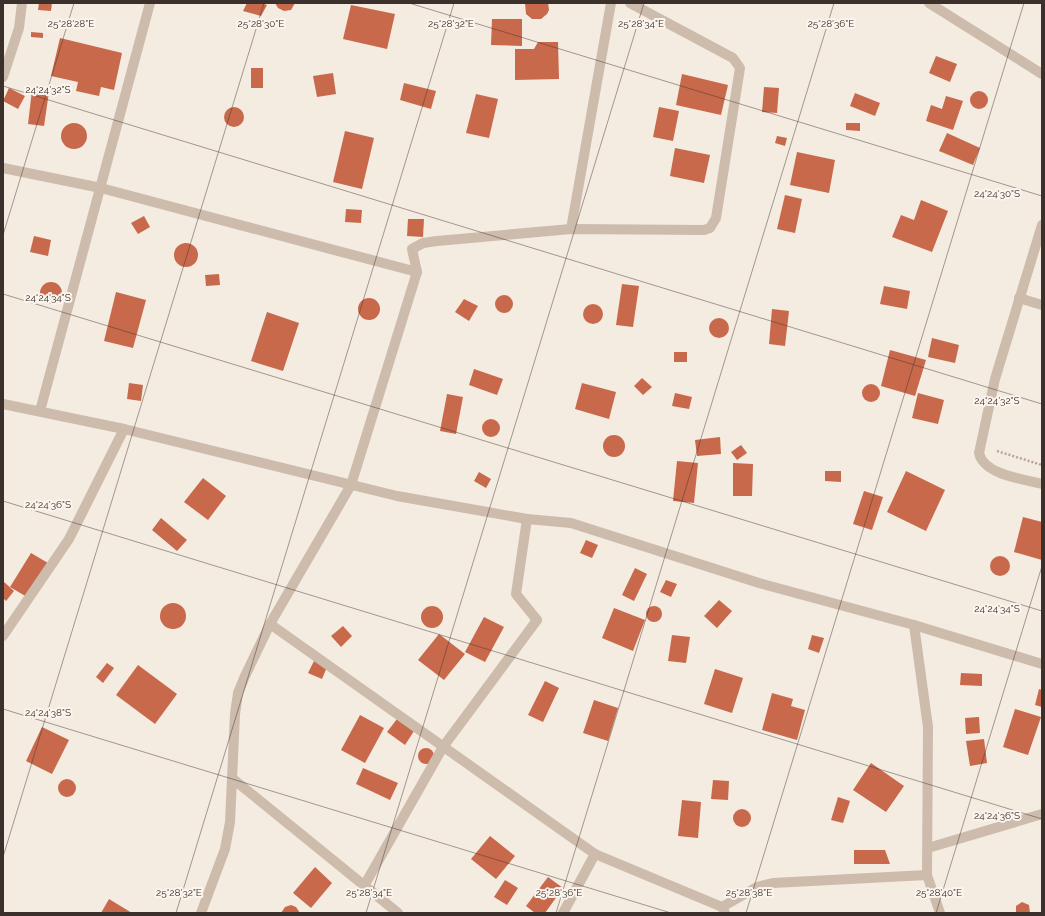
<svg xmlns="http://www.w3.org/2000/svg" width="1045" height="916" font-family="Raleway,sans-serif">
  <rect width="100%" height="100%" fill="#f4ebe1"/>
  <g fill="#c8694b">
    <path d="M39,3H52L51,11L38,10Z"/>
    <path d="M247,3H261L267,5L261,16L243,11Z"/>
    <path d="M275,3H295L291,10L284,11L278,8Z"/>
    <path d="M525,3H548L549,10L547,14L541,19H532L526,14Z"/>
    <path d="M351,5L395,14L387,49L343,39Z"/>
    <path d="M492,19H522V46L491,45Z"/>
    <path d="M31,32L43,33V38L31,37Z"/>
    <path d="M60,38L122,53L114,90L101,87L99,96L76,91L78,82L51,76Z"/>
    <path d="M538,42H558L559,79L515,80V49H534Z"/>
    <path d="M936,56L957,64L950,82L929,73Z"/>
    <rect x="251" y="68" width="12" height="20"/>
    <path d="M333,73L336,94L317,97L313,76Z"/>
    <path d="M682,74L728,85L721,115L676,105Z"/>
    <path d="M404,83L436,91L431,109L400,100Z"/>
    <path d="M764,87L779,88L777,113L762,112Z"/>
    <path d="M9,88L25,96L18,109L3,101Z"/>
    <path d="M32,90L49,92L44,126L28,124Z"/>
    <circle cx="979" cy="100" r="9"/>
    <path d="M855,93L880,103L875,116L850,106Z"/>
    <path d="M476,94L498,99L489,138L466,133Z"/>
    <path d="M946,96L963,101L953,130L926,121L931,105L942,109Z"/>
    <path d="M659,107L679,111L673,141L653,137Z"/>
    <circle cx="234" cy="117" r="10"/>
    <path d="M846,123H860V131L846,130Z"/>
    <circle cx="74" cy="136" r="13"/>
    <path d="M345,131L374,138L362,189L333,182Z"/>
    <path d="M947,133L980,148L973,165L939,151Z"/>
    <path d="M777,136L787,138L785,146L775,143Z"/>
    <path d="M675,148L710,155L704,183L670,176Z"/>
    <path d="M797,152L835,160L829,193L790,185Z"/>
    <path d="M785,195L802,199L795,233L777,229Z"/>
    <path d="M921,200L948,211L932,252L892,237L901,215L914,220Z"/>
    <path d="M346,209L362,210L361,223L345,222Z"/>
    <path d="M144,216L150,227L138,234L131,223Z"/>
    <path d="M408,219H424L423,237L407,236Z"/>
    <path d="M34,236L51,240L48,256L30,252Z"/>
    <circle cx="186" cy="255" r="12"/>
    <path d="M219,274L220,285L206,286L205,275Z"/>
    <circle cx="51" cy="293" r="11"/>
    <path d="M622,284L639,286L633,327L616,325Z"/>
    <path d="M884,286L910,291L907,309L880,304Z"/>
    <path d="M116,292L146,300L133,348L104,341Z"/>
    <circle cx="504" cy="304" r="9"/>
    <circle cx="369" cy="309" r="11"/>
    <path d="M464,299L478,306L469,321L455,312Z"/>
    <circle cx="593" cy="314" r="10"/>
    <path d="M772,309L789,311L785,346L769,344Z"/>
    <path d="M267,312L299,323L283,371L251,361Z"/>
    <circle cx="719" cy="328" r="10"/>
    <path d="M932,338L959,345L955,363L928,357Z"/>
    <path d="M890,350L926,360L915,396L881,386Z"/>
    <rect x="674" y="352" width="13" height="10"/>
    <path d="M474,369L503,379L497,395L469,385Z"/>
    <path d="M642,378L652,387L643,395L634,386Z"/>
    <path d="M129,383L143,385L141,401L127,399Z"/>
    <path d="M582,383L616,392L609,419L575,409Z"/>
    <circle cx="871" cy="393" r="9"/>
    <path d="M675,393L692,397L689,409L672,406Z"/>
    <path d="M918,393L944,400L938,424L912,418Z"/>
    <path d="M447,394L463,397L456,434L440,431Z"/>
    <circle cx="491" cy="428" r="9"/>
    <circle cx="614" cy="446" r="11"/>
    <path d="M720,437L721,454L697,456L695,440Z"/>
    <path d="M741,445L747,453L737,460L731,452Z"/>
    <path d="M677,461L698,463L694,503L673,501Z"/>
    <path d="M733,463L753,464L752,496H733Z"/>
    <path d="M825,471H841V482L825,481Z"/>
    <path d="M906,471L945,490L926,531L887,512Z"/>
    <path d="M479,472L491,479L486,488L474,481Z"/>
    <path d="M203,478L226,496L208,520L184,502Z"/>
    <path d="M864,491L883,497L872,530L853,524Z"/>
    <path d="M1023,517L1042,522V560L1014,552Z"/>
    <path d="M161,518L187,540L177,551L152,530Z"/>
    <path d="M586,540L598,545L592,558L580,553Z"/>
    <path d="M31,553L48,563L27,597L10,587Z"/>
    <circle cx="1000" cy="566" r="10"/>
    <path d="M635,568L647,574L634,601L622,595Z"/>
    <path d="M666,580L677,584L671,597L660,592Z"/>
    <path d="M3,581L14,591L6,601L3,598Z"/>
    <path d="M719,600L732,611L717,628L704,616Z"/>
    <circle cx="173" cy="616" r="13"/>
    <circle cx="432" cy="617" r="11"/>
    <circle cx="654" cy="614" r="8"/>
    <path d="M614,608L645,620L633,651L602,638Z"/>
    <path d="M484,617L504,627L485,662L465,652Z"/>
    <path d="M343,626L352,636L341,647L331,636Z"/>
    <path d="M439,634L465,654L444,680L418,660Z"/>
    <path d="M672,635L690,637L686,663L668,661Z"/>
    <path d="M812,635L824,638L819,653L808,649Z"/>
    <path d="M314,661L327,667L322,679L308,673Z"/>
    <path d="M107,663L114,668L103,683L96,677Z"/>
    <path d="M138,665L177,694L155,724L116,695Z"/>
    <path d="M715,669L743,678L732,713L704,704Z"/>
    <path d="M961,673L982,674V686L960,685Z"/>
    <path d="M545,681L559,688L543,722L528,715Z"/>
    <path d="M1039,689L1042,690V707L1035,705Z"/>
    <path d="M772,693L793,699L791,706L805,710L797,740L762,730Z"/>
    <path d="M594,700L618,708L608,741L583,733Z"/>
    <path d="M1015,709L1041,717L1028,755L1003,747Z"/>
    <path d="M360,715L384,728L365,763L341,750Z"/>
    <path d="M979,717L980,733L966,734L965,718Z"/>
    <path d="M397,719L414,731L405,745L387,732Z"/>
    <path d="M42,727L69,740L52,774L26,761Z"/>
    <path d="M984,739L987,763L970,766L966,741Z"/>
    <circle cx="426" cy="756" r="8"/>
    <path d="M871,763L904,786L886,812L853,790Z"/>
    <path d="M363,768L398,783L390,800L356,784Z"/>
    <circle cx="67" cy="788" r="9"/>
    <path d="M713,780L729,781L728,800L711,799Z"/>
    <path d="M838,797L850,801L843,823L831,820Z"/>
    <path d="M682,800L701,802L698,838L678,836Z"/>
    <circle cx="742" cy="818" r="9"/>
    <path d="M490,836L515,856L496,879L471,859Z"/>
    <path d="M854,850H885L890,864H854Z"/>
    <path d="M315,867L332,883L311,908L293,893Z"/>
    <path d="M548,877L563,888L545,913H535L526,906Z"/>
    <path d="M505,880L518,888L507,905L494,897Z"/>
    <path d="M109,899L132,913H101Z"/>
    <path d="M1022,902L1029,905L1030,913H1016V906Z"/>
    <path d="M291,905L296,907L300,913H281L285,907Z"/>
  </g>
  <g fill="none" stroke-linecap="round" stroke-linejoin="round">
    <path stroke="#b9a596" stroke-width="2.5" stroke-dasharray="2 2" stroke-linecap="butt" d="M997,451L1042,465"/>
    <g stroke="#cdbbac" stroke-width="10">
      <path d="M3,77L19,28L22,3"/>
      <path d="M3,168L101,188L417,272L412,249L423,243L437,241L571,229L704,230L710,228L716,218L740,68L733,58L630,3"/>
      <path d="M1042,225L995,379L979,453C984,475 1023,479 1042,484"/>
      <path d="M571,229L611,3"/>
      <path d="M1019,298L1042,305"/>
      <path d="M3,404L124,429L397,496L527,519L571,523L759,583L914,625L1042,664"/>
      <path d="M40,411L150,3"/>
      <path d="M270,624L595,854L722,907L725,913"/>
      <path d="M914,625L928,727L927,875L940,913"/>
      <path d="M3,636L69,539L124,429"/>
      <path d="M233,779L398,913"/>
      <path d="M928,848L1042,814"/>
      <path d="M364,886L443,747L537,620L516,594L527,519"/>
      <path d="M722,907L757,887L773,883L927,875"/>
      <path d="M201,913L225,849L230,822L235,714L238,693L245,676L270,624L351,485L417,272"/>
      <path d="M563,913L595,854"/>
    </g>
    <path stroke="#cdbbac" stroke-width="10" d="M929,3L1042,74"/>
  </g>
  <path fill="none" stroke="#3b302b" stroke-width="1" stroke-opacity="0.45" d="M409,3L1042,196M3,86L1042,404M3,235L74,3M3,294L1042,611M3,501L1042,819M3,709L671,913M3,857L264,3M176,913L454,3M366,913L644,3M556,913L834,3M746,913L1024,3M936,913L1042,566"/>
  <g font-size="10" text-anchor="middle" fill="#3b302b" stroke="#fbf5ee" stroke-width="4" stroke-linejoin="round" paint-order="stroke">
    <text x="71" y="27">25°28'28"E</text>
    <text x="261" y="27">25°28'30"E</text>
    <text x="451" y="27">25°28'32"E</text>
    <text x="641" y="27">25°28'34"E</text>
    <text x="831" y="27">25°28'36"E</text>
    <text x="48" y="93">24°24'32"S</text>
    <text x="997" y="197">24°24'30"S</text>
    <text x="48" y="301">24°24'34"S</text>
    <text x="997" y="404">24°24'32"S</text>
    <text x="48" y="508">24°24'36"S</text>
    <text x="997" y="612">24°24'34"S</text>
    <text x="48" y="716">24°24'38"S</text>
    <text x="997" y="819">24°24'36"S</text>
    <text x="179" y="896">25°28'32"E</text>
    <text x="369" y="896">25°28'34"E</text>
    <text x="559" y="896">25°28'36"E</text>
    <text x="749" y="896">25°28'38"E</text>
    <text x="939" y="896">25°28'40"E</text>
  </g>
  <rect width="1045" height="916" fill="none" stroke="#3b302b" stroke-width="8"/>
</svg>
